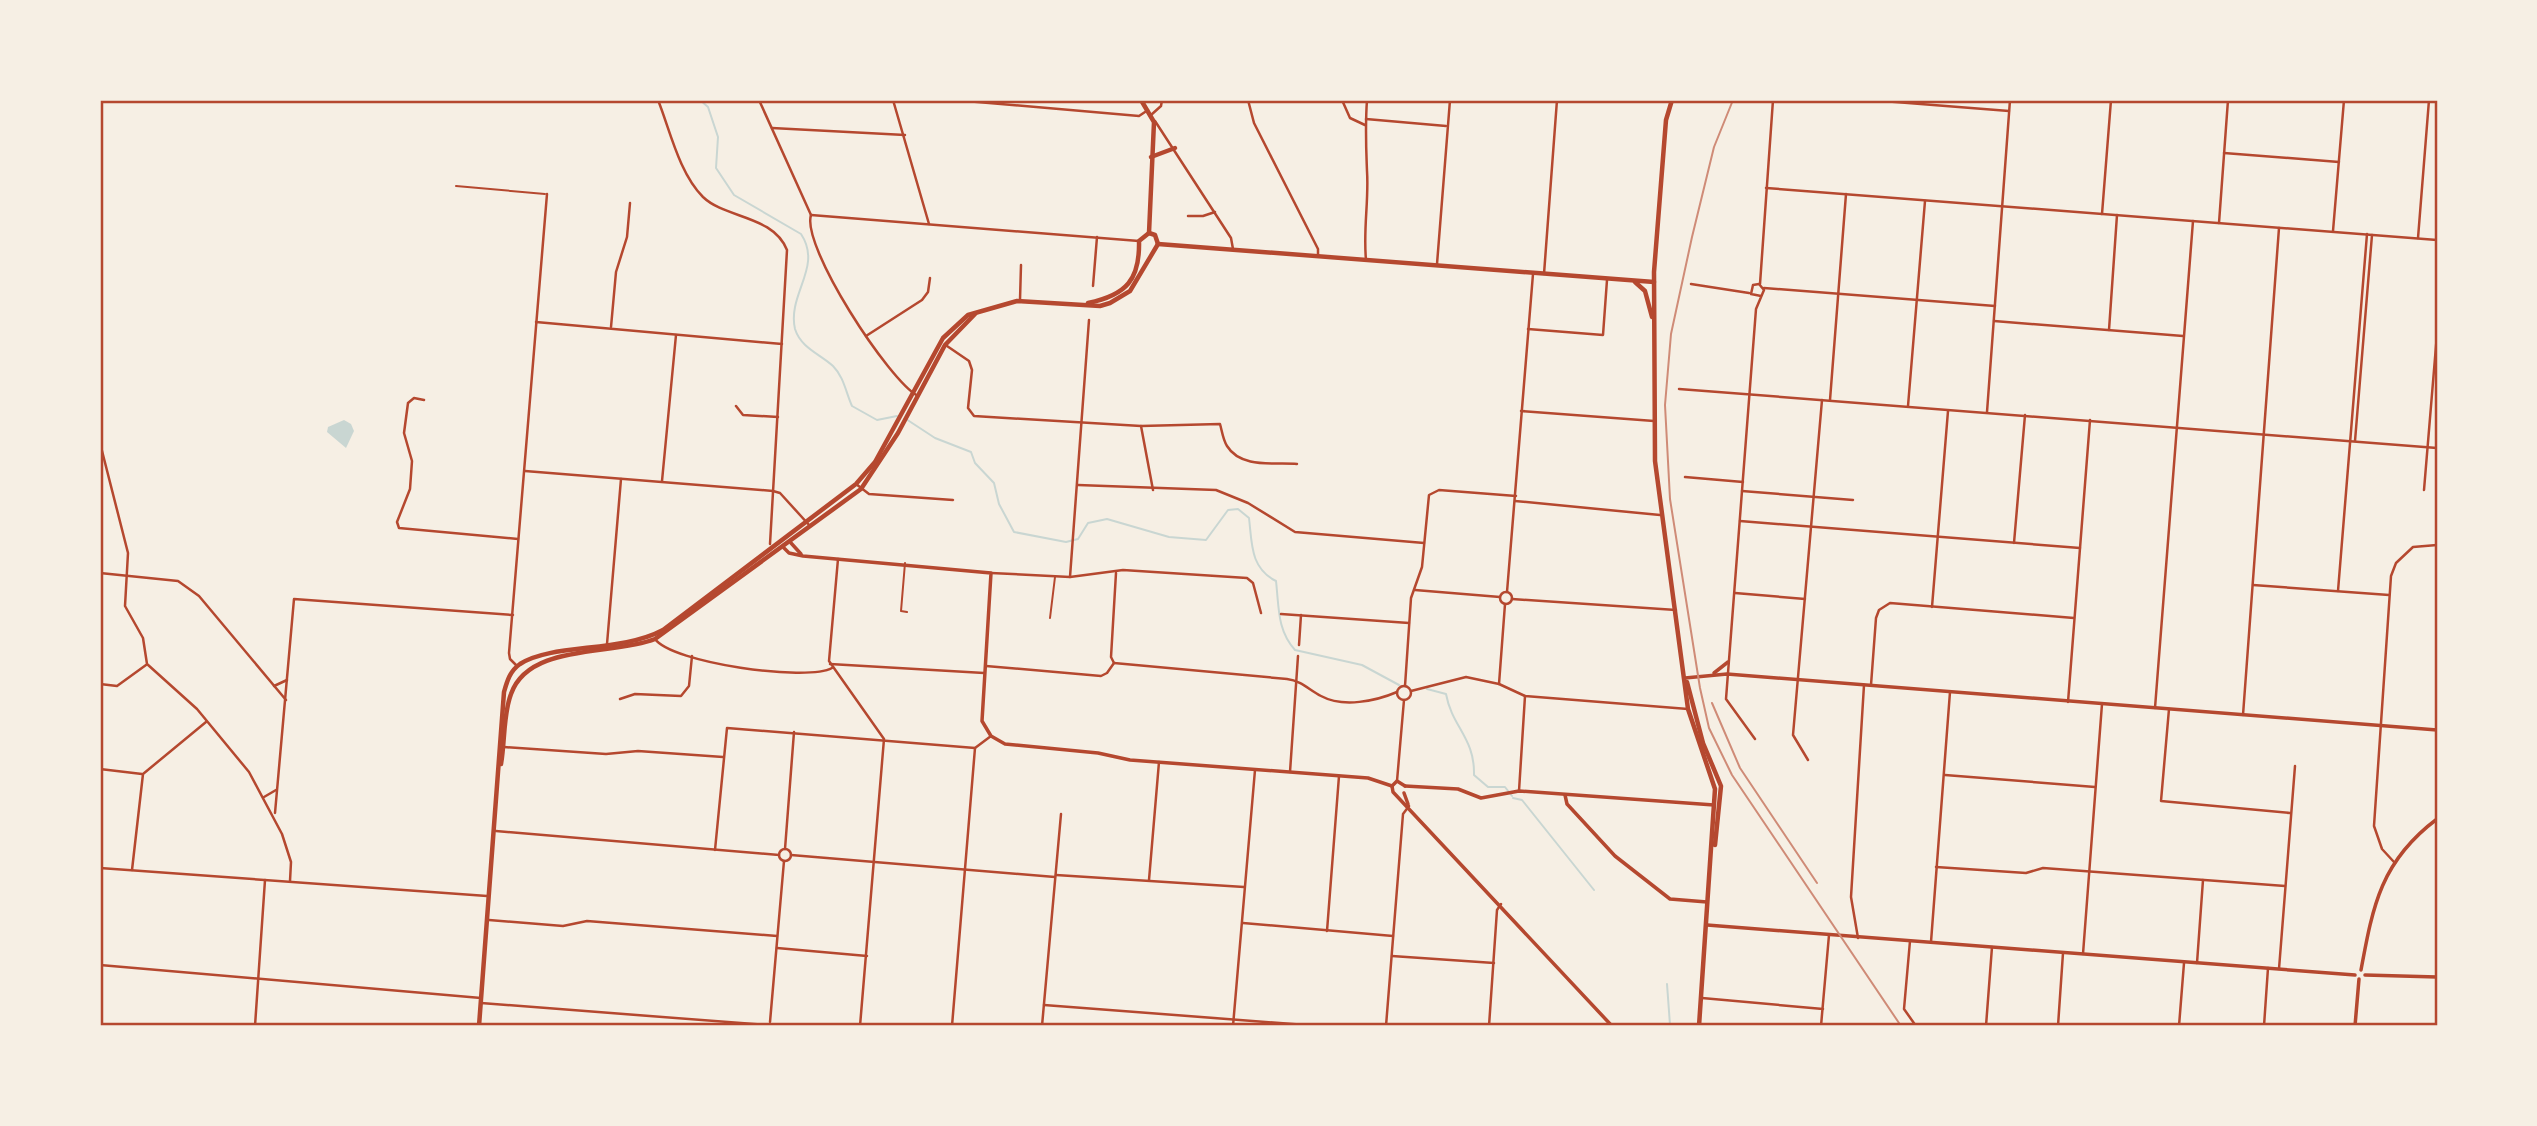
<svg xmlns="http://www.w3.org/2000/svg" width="2537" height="1126" font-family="'Noto Serif',serif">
  <rect width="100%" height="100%" fill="#f6efe4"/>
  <path fill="#c9d6d2" d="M344,420L351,424L354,431L346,448L327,432L328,427Z"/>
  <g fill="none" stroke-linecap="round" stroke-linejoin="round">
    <g stroke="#c9d6d2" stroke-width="2">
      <path d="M700,100L708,107L718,137L716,168L734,195L801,234C823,267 787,294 795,329C801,348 820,354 833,366C844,377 846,393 852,406L877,420L897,416"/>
      <path d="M906,419L935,438L971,452L975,463L994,483L999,504L1014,532L1066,542L1078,539L1088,523L1107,519L1169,537L1206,540L1228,510L1238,509L1249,518C1252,543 1250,568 1276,581C1279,607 1277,630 1295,650L1362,665L1399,685"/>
      <path d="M1427,689L1446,694C1452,727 1475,738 1474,775L1488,787H1505L1512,796"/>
      <path d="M1513,798L1522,800L1594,890"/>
      <path d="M1667,984L1670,1025"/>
    </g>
    <g stroke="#b5482f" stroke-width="2">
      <path d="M456,186L545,194"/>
      <path d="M905,563L901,611L907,612"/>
      <path d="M1050,618L1055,577"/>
    </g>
    <g stroke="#b5482f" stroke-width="2.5">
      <path d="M658,100C670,130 679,173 703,197C726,219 773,215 787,250L770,544"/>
      <path d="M759,100L811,215"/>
      <path d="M893,100L929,224"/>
      <path d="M954,100L1139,116L1148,110"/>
      <path d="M1248,100L1254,123L1318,249V255"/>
      <path d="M1342,100L1350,118L1365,125"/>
      <path d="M1870,100L2009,111"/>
      <path d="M1151,115L1161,106L1162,100"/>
      <path d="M1366,119L1446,126"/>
      <path d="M1155,121L1231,238L1233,249"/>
      <path d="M772,128L905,135"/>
      <path d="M2224,153L2339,162"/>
      <path d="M1766,188L2437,240"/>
      <path d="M2102,214L2111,100"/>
      <path d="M811,215L1139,241"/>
      <path d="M811,215C801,246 889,381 918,396"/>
      <path d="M1188,216H1203L1215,212"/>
      <path d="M2219,223L2228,100"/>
      <path d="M2333,231L2344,100"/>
      <path d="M2418,238L2429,100"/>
      <path d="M1366,260C1363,229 1369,201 1367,171C1366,145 1365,127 1367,100"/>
      <path d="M1437,264L1450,100"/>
      <path d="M1544,274L1557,100"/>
      <path d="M1691,284L1749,293"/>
      <path d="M1760,284L1773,100"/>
      <path d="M1093,286L1097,237"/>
      <path d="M1764,288L1995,306"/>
      <path d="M1020,300L1021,265"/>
      <path d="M1994,321L2183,336"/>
      <path d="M536,322L782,344"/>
      <path d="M611,327L616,272L627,237L630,203"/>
      <path d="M1528,329L1603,335L1607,280"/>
      <path d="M2109,330L2117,215"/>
      <path d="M866,336L922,300L928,292L930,278"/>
      <path d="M947,346L969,361L972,370L968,408L974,416L1141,426L1153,490"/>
      <path d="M1679,389L2437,448"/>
      <path d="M424,400L414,398L408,403L404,433L412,461L410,489L397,522L399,528L518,539"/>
      <path d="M1830,400L1846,194"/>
      <path d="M736,406L743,415L778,417"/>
      <path d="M1908,406L1925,201"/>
      <path d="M1521,411L1654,421"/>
      <path d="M1987,412L2010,100"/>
      <path d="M1141,426L1220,424C1222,431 1223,440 1227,446C1241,469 1276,462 1297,464"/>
      <path d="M2355,441L2372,235"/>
      <path d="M100,443L128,553L125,606L143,638L147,664L197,709L249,772L282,834L291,862L290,881"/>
      <path d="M525,471L773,491L780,493L810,526"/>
      <path d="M1685,477L1743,482"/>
      <path d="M662,481L676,335"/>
      <path d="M856,484L869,494L953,500"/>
      <path d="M1078,485L1216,490L1248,503L1295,532L1424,543"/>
      <path d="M2424,490L2437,334"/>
      <path d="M1742,491L1853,500"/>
      <path d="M1515,501L1660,515"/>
      <path d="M1740,521L2080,548"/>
      <path d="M2014,543L2025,415"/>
      <path d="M838,559L829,661L884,739L860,1026"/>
      <path d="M100,573L178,581L199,596L286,700"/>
      <path d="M991,573L1070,577L1123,570L1247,578L1253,583L1261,613"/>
      <path d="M1070,577L1089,320"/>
      <path d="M2253,585L2389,595"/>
      <path d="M1415,590L1500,597"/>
      <path d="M2338,591L2367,234"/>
      <path d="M1507,592L1533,274"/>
      <circle cx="1506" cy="598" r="6"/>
      <path d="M1735,593L1805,599"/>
      <path d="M1512,599L1676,610"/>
      <path d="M1932,607L1948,411"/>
      <path d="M1281,614L1409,623"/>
      <path d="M655,639C672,663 807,682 832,668"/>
      <path d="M607,644L621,479"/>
      <path d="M1299,645L1301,615"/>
      <path d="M1114,663L1287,679C1302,681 1309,690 1321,696C1343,708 1376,701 1397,692"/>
      <path d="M1114,663L1111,657L1116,573"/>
      <path d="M830,664L984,673"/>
      <path d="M517,666L510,659L509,653L547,194"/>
      <path d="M986,666L1101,676L1107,673L1114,663"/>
      <path d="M100,684L117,686L146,665"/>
      <path d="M1499,684L1505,604"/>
      <path d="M1871,685L1876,618L1879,610L1890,603L2074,618"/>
      <path d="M274,686L287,680"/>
      <path d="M1405,686L1411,598L1422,567L1429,495L1439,490L1516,496"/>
      <circle cx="1404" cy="693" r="7"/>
      <path d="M1411,691L1466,677L1499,684L1525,696L1688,709"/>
      <path d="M620,699L635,694L681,696L689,686L692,656"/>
      <path d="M2068,702L2090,420"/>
      <path d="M2155,708L2193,221"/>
      <path d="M2169,709L2161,801L2290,813"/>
      <path d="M2243,715L2279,228"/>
      <path d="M1755,739L1726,699L1756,309L1764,290L1759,284L1753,285L1751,294L1761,296"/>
      <path d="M504,747L606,754L638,751L723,757"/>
      <path d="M1808,760L1793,735L1822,400"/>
      <path d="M100,769L142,774"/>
      <path d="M1290,772L1298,656"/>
      <path d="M1945,775L2095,787"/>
      <path d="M1397,781L1404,700"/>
      <path d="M1519,791L1525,696"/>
      <path d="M264,797L276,790"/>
      <path d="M275,813L294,599L513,615"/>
      <path d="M496,831L779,855"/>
      <path d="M785,849L794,732"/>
      <circle cx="785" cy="855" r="6"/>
      <path d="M715,850L727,728L975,748L991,736"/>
      <path d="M791,855L1055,877"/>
      <path d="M2394,862L2382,849L2374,826L2391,576L2396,563L2413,547L2437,545"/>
      <path d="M1936,867L2026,873L2043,868L2285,886"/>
      <path d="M100,868L487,896"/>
      <path d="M132,870L143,774L206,722"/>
      <path d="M1056,875L1244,887"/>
      <path d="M1149,880L1159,762"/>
      <path d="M489,920L563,926L587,921L777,936"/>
      <path d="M1243,923L1393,936"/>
      <path d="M1327,931L1339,776"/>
      <path d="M1858,938L1851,897L1864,685"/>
      <path d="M1910,941L1904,1009L1916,1026"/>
      <path d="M1931,942L1950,692"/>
      <path d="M777,948L867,956"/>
      <path d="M2083,954L2102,704"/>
      <path d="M1392,956L1494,963"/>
      <path d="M2197,963L2203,880"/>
      <path d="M100,965L481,998"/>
      <path d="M2279,969L2295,766"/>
      <path d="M1702,998L1823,1009"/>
      <path d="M481,1003L766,1025"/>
      <path d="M1044,1005L1319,1026"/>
      <path d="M770,1022L784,861"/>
      <path d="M255,1026L265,880"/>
      <path d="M952,1026L975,748"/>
      <path d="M1042,1026L1061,814"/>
      <path d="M1233,1026L1255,770"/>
      <path d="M1386,1026L1403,814L1409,806"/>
      <path d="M1489,1026L1497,910L1501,904"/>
      <path d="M1821,1026L1829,935"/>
      <path d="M1986,1026L1992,947"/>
      <path d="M2058,1026L2063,953"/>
      <path d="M2179,1026L2184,963"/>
      <path d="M2264,1026L2268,968"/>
    </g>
    <g stroke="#b5482f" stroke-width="3.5">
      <path d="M791,543L801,554"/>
      <path d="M784,548L789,553L803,556L991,573L982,721L991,736L1005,744L1098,753L1130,760L1368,778L1392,786"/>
      <path d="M1714,673L1728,662"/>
      <path d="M1685,678L1727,674L2437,730"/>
      <path d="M1392,786L1393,792L1612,1026"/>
      <path d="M1392,786L1397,781L1405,786"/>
      <path d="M1405,786L1458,789L1481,798L1519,791L1714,805"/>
      <path d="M1404,793L1408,804"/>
      <path d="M1565,795L1567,804L1615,856L1670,899L1707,902"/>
      <path d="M1707,925L2355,975"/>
      <path d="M2361,970C2373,905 2381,861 2437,819"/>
      <path d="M2365,975L2437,977"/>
      <path d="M2355,1026L2359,979"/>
    </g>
    <g stroke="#b5482f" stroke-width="4.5">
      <path d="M1141,100L1154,122L1149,233"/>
      <path d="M1672,100L1666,120L1654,272L1655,461L1688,709L1715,789L1699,1026"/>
      <path d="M1151,157L1175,148"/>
      <path d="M1149,233L1155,235L1158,244"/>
      <path d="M1158,244L1654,282"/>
      <path d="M1635,282L1645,291L1652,317"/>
      <path d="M1088,303C1127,295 1140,279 1139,241L1149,233"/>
      <path d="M1687,682L1703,743L1721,786L1715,845"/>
      <path d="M501,764C505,742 503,715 511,694C529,643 612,656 655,639L861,489L898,433L945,345L975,314"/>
      <path d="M479,1026L504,692C507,681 510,671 520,664C553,643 620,653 663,630L856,484L875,462L943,338L968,315L1017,301L1100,306L1110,303L1130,291L1158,244"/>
    </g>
    <g stroke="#cf8b77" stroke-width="2">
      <path d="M1733,100L1714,147L1692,237L1671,334L1665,405L1670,499L1700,688L1709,728L1732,775L1901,1026"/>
      <path d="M1712,703L1740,768L1817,883"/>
    </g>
  </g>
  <rect width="2537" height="1126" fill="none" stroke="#f6efe4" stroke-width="203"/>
  <rect x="102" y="102" width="2334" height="922" fill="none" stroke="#b5482f" stroke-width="2.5"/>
</svg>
